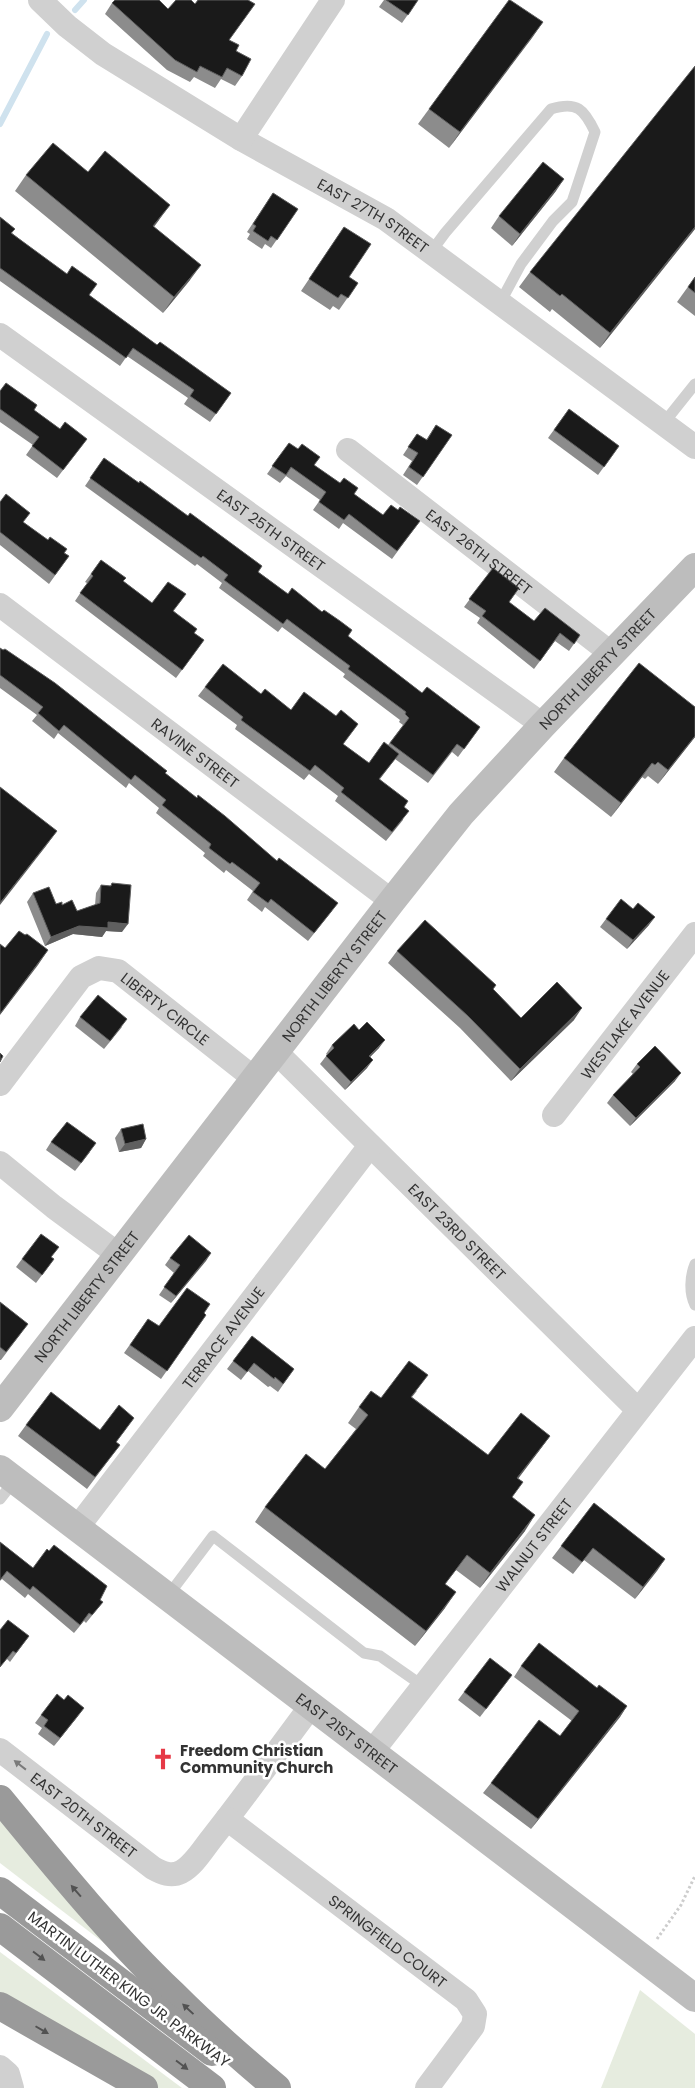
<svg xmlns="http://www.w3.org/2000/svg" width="695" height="2088" font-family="Poppins,sans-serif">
  <rect width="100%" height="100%" fill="#fff"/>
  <g fill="#e6ecdf">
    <path d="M0,1812L108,1946L0,1863Z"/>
    <path d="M0,1952L182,2088H158L0,1996Z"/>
    <path d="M640,1990L695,2034V2088H601Z"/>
  </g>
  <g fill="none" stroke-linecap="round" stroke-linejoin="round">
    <g stroke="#cfe2ee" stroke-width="6">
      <path d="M75,10L84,0"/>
      <path d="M0,124L47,34"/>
    </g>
    <path stroke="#cdcdcd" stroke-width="3" stroke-dasharray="2.5 2.5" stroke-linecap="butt" d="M657,1939L681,1905L695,1876"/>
    <g stroke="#d0d0d0" stroke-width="11">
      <path d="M431,252L445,233L551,109C577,101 584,109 595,132L572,202L553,221L521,264L500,303"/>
      <path d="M663,424L695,384"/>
      <path d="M695,1264C690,1276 689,1293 695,1305"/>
      <path d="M0,1499L15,1480"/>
      <path d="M167,1597L213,1536L364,1653L380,1656L423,1686"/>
    </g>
    <g stroke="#d0d0d0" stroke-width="24">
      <path id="s1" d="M40,0L67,26L103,54L241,139L386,219L695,447"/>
      <path d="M241,139L333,0"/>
      <path id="s2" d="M0,335L543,725"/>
      <path id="s3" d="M348,450L612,654"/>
      <path id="s4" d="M0,605L392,901"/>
      <path id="s5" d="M276,1052L638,1410"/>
      <path id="s6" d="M0,1084L81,977L99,968L118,971L255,1079"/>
      <path id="s7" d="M554,1115L695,934"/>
      <path d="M0,1163L54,1207L119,1255"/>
      <path id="s8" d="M77,1528L369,1147"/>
      <path id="s9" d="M0,1750L153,1868C162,1873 171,1877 181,1872C194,1865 203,1849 212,1838C246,1795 278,1750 311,1706"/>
      <path id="s10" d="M371,1753L695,1338"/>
      <path id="s11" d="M227,1819L466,2000L475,2014L473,2026L427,2088"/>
      <path d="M0,2067L8,2074L12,2088"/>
    </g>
    <g stroke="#bdbdbd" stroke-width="28">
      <path id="s12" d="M0,1408L392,901L461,814L543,725L695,567"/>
      <path id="s13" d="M0,1469L695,1998"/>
    </g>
    <g stroke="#9a9a9a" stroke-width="28">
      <path d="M0,1799C55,1866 110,1934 173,1994C206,2027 241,2058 277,2088"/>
      <path d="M0,1891L212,2052"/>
      <path d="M0,1927L212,2088"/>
      <path d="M0,2006L144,2088"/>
    </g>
  </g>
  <g fill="#8c8c8c">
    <path d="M384,0H418L402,23L379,7Z"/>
    <path d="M112,3L168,9L229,40L236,51L242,76L235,86L221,79L215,88L194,77L190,82L167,70L105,14Z"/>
    <path d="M543,22L449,148L418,124L429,109Z"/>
    <path d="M88,172L159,220L154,227L190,280L163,313L15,191L26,175Z"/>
    <path d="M556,191L512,246L491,228L499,216Z"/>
    <path d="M273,193L298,209L271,248L265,244L262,249L247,239L250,234L247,232Z"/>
    <path d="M0,217L15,229L12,233L89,295L157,345L231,393L210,422L184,404L188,398L127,356L120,366L0,281Z"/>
    <path d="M344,227L349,277L358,283L339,310L333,306L330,310L301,291Z"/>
    <path d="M695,229L600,348L552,309L550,312L519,287L530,272Z"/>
    <path d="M695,277V316L677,302Z"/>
    <path d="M0,391L34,410L60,429L87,439L57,478L26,455L33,445L0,422Z"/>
    <path d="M569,409L619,446L598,475L548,438Z"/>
    <path d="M436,425L452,435L417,485L403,475L412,461L403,455L417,434L426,440Z"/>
    <path d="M289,443L314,465L383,515L398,510L420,521L392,559L343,523L339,529L313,510L320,500L286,476L280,483L267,474Z"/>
    <path d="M104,458L288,594L348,636L422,693L480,727L458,757L452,752L428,783L395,759L380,779L404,807L403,820L386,841L335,801L338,796L309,774L304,780L235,729L237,725L198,696L205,687L261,694L291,710L336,716L358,724L343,744L369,763L388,745L403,725L399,722L400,720L343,677L345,674L282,627L278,632L219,588L222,583L197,564L195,566L85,486Z"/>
    <path d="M0,502L23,522L69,556L49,584L0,545Z"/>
    <path d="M101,560L123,581L152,603L174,611L194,633L204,640L176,678L75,601L87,583L85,582Z"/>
    <path d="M493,568L509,603L534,621L580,635L569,651L555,641L534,669L477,623L480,618L464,607Z"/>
    <path d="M0,648L165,773L332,911L308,941L265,907L262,912L247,900L253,891L226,870L224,873L203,856L205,853L156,813L159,808L129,783L126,788L58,733L54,739L32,721L37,715L0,688Z"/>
    <path d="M695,707V737L658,784L648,776L645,779L642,777L611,817L554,772L564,758Z"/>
    <path d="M112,883L122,932L106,931L102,937L73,934L45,946L27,902L33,893L56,904L62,905L77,911L95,905L96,893L101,885L110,886Z"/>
    <path d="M606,919L649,925L627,949L600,927Z"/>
    <path d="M397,951L496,985L493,989L521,1018L574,1020L511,1081L460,1028L388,963Z"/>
    <path d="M80,1017L122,1027L104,1049L75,1026Z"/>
    <path d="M332,1045L379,1048L370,1057L367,1068L345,1090L320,1064L327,1055L326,1054Z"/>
    <path d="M637,1064L675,1081L630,1126L607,1103L613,1095L633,1074L631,1072Z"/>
    <path d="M121,1129L146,1139L141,1148L119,1152L115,1138Z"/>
    <path d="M51,1142L90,1152L75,1171L46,1150Z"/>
    <path d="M211,1253L171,1303L159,1295L174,1273L165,1265L170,1258Z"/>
    <path d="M51,1257L54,1259L36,1283L16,1267L22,1259Z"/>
    <path d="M0,1302L22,1332L1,1360H0Z"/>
    <path d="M204,1314L206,1315L161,1379L124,1353L148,1319L159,1326Z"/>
    <path d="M252,1336L294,1369L278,1392L270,1386L268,1387L248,1371L241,1380L227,1369Z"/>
    <path d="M417,1391L412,1397L488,1455L550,1436L518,1479L512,1497L525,1531L480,1588L456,1570L445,1584V1608L415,1646L255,1522L265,1507L325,1469L356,1429L348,1423L359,1407L381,1398Z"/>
    <path d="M26,1425L100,1430L126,1429L116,1442L120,1445L87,1489L18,1436Z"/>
    <path d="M594,1503L665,1559L635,1599L584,1560L573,1574L552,1558Z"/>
    <path d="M0,1542L33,1568L103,1602L86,1623L84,1621L74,1633L28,1594L25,1598L2,1579L0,1581Z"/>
    <path d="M0,1630L29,1636L10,1662L7,1659Z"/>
    <path d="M521,1666L597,1688L627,1706L620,1717L531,1829L483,1793L491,1783L560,1736L572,1721L514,1677Z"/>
    <path d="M512,1675L480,1717L458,1700L464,1692Z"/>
    <path d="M41,1715L78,1716L54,1746L38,1734L42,1728L35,1723Z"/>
  </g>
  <g fill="#5f5f5f">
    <path d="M543,22L532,38L449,148L460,132Z"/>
    <path d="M564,179L556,191L512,246L520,234Z"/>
    <path d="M170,205L159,220L142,241L153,226Z"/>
    <path d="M695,227V229L600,348L610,333Z"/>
    <path d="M201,265L190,280L163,313L174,297Z"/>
    <path d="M695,736V737L658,784L668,770Z"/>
    <path d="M652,763L642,777L611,817L621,803Z"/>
    <path d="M57,831L46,846L0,905V903Z"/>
    <path d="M655,917L649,925L627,949L633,940Z"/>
    <path d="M108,922L128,924L122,932L106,931L102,937L73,934L45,946L51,937L79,926Z"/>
    <path d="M48,950L38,965L0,1015V1014Z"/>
    <path d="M582,1008L574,1020L511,1081L520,1069Z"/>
    <path d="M385,1040L379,1048L363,1064L369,1056Z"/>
    <path d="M373,1060L367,1068L345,1090L351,1082Z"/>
    <path d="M681,1073L675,1081L630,1126L636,1118Z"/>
    <path d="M146,1139L141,1148L119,1152L125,1144Z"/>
    <path d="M211,1253L206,1261L171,1303L176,1296Z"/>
    <path d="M550,1436L539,1451L506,1494L517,1478Z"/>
    <path d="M535,1515L525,1531L480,1588L490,1573Z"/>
    <path d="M665,1559L657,1571L635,1599L643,1587Z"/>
    <path d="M456,1592L445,1608L415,1646L426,1631Z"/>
    <path d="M627,1706L620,1717L531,1829L538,1819Z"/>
    <path d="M84,1708L78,1716L54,1746L60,1738Z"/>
  </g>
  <g fill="#1a1a1a" stroke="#5f5f5f">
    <path d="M115,0H159L168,9L176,0H191L195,4L198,0H248L255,4L229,40L239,45L236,51L251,59L242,76L227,68L222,77L200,66L197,72L175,60L112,3Z"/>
    <path d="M386,0H418L408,15Z"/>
    <path d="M509,0H510L543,22L460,132L429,109Z"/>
    <path d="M695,66V227L610,333L562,294L560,296L530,272Z"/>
    <path d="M53,143L88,172L105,151L170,205L153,226L201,265L174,297L26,175Z"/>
    <path d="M543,162L564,179L520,234L499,216Z"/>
    <path d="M273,193L298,209L277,240L271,236L268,241L253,231L256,226L253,224Z"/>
    <path d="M0,217L15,229L11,233L67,274L72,266L97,284L89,295L157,345L160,342L231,393L216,414L190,396L194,390L133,348L126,358L0,268Z"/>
    <path d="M344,227L371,244L349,277L358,283L348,298L341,294L338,298L309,279Z"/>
    <path d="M695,277V293L688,287Z"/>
    <path d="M6,383L37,405L34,410L60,429L65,422L87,439L63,470L32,446L39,437L0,409V391Z"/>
    <path d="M569,409L619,446L604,467L554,430Z"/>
    <path d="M436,425L452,435L423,477L409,467L418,453L408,447L417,434L427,440Z"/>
    <path d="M289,443L298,449L302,444L320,457L314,465L340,483L344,478L358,488L354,494L383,515L391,505L398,510L400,507L420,521L397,551L349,514L344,520L319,502L326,492L291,467L286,475L272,466Z"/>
    <path d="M104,458L139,483L140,481L188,516L190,513L262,566L258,572L288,594L292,588L322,612L324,610L340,621L352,630L348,636L422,693L427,687L480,727L464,749L457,744L433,775L390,743L409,718L405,714L406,712L348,669L350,666L287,619L283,624L224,580L228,575L203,556L201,558L90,478Z"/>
    <path d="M6,494L30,513L23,522L48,540L50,537L67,549L64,553L69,556L55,575L0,532V502Z"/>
    <path d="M101,560L126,578L123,581L152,603L168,582L186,594L173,611L197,629L194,633L204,640L182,670L80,593L93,576L91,574Z"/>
    <path d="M493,568L519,588L509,602L534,621L545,608L580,635L574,644L560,633L540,661L482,616L486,611L469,599Z"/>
    <path d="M0,648L3,650L5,649L55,683L167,771L165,773L197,798L198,795L225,816L277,861L279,858L338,903L314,933L271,899L268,903L253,892L260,883L232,862L230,864L209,848L211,844L162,805L166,800L135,775L131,780L64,725L59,731L38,713L43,707L0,675Z"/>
    <path d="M639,663L695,707V736L668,770L658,762L655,765L652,763L621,803L564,758Z"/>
    <path d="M223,664L261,694L265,689L291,710L304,692L336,716L341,710L358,724L343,744L369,763L384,742L399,754L379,779L408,801L404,807L409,811L392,832L341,792L344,788L315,765L310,771L241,720L243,717L205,687Z"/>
    <path d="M0,787L57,831L0,903Z"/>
    <path d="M112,883L131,885L128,924L108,922V928L79,926L51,937L33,893L49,887L56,904L62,902V905L72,900L77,911L100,903L101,885L111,886Z"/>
    <path d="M621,899L633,909L638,903L655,917L633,940L606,919Z"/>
    <path d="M425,920L496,985L493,989L521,1018L557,982L582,1008L520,1069L468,1016L397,951Z"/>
    <path d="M19,931L25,935L27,934L48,950L0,1014V944L5,948Z"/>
    <path d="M98,995L127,1019L110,1041L80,1017Z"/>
    <path d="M367,1022L385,1040L369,1056L373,1060L351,1082L326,1056L334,1048L332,1045L354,1024L359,1030Z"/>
    <path d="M655,1046L681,1073L636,1118L613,1095L640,1067L637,1064Z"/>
    <path d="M0,1053L3,1056L0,1062Z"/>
    <path d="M67,1122L96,1143L81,1163L51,1142Z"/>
    <path d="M143,1124L146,1139L125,1144L121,1129Z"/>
    <path d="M41,1234L59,1247L51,1257L54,1259L42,1275L22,1259Z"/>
    <path d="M189,1235L211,1253L176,1296L164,1287L180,1265L170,1258Z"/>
    <path d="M187,1288L210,1304L204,1313L206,1315L167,1371L130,1345L148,1319L159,1326Z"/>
    <path d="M0,1302L28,1324L6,1352L0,1347Z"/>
    <path d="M252,1336L294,1369L283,1384L275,1377L274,1379L254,1363L247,1372L233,1361Z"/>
    <path d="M409,1361L428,1375L411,1397L488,1455L521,1413L550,1436L517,1478L523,1482L512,1497L535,1515L490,1573L467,1555L445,1584L456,1592L426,1631L265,1507L306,1454L325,1469L368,1415L359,1407L371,1391L381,1398Z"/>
    <path d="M51,1392L100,1430L119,1405L134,1418L116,1442L120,1445L95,1477L26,1425Z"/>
    <path d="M594,1503L665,1559L643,1587L593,1548L582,1562L561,1546Z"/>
    <path d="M0,1542L33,1568L47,1549L49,1551L54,1545L107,1586L100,1600L103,1602L92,1615L89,1613L80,1625L33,1586L30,1590L7,1571L0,1580Z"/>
    <path d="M8,1620L29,1636L16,1653L13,1651L0,1667V1630Z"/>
    <path d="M539,1643L597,1688L599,1685L627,1706L538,1819L491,1783L539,1720L560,1736L579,1711L521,1666Z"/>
    <path d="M490,1658L512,1675L486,1709L464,1692Z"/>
    <path d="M57,1694L64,1700L68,1695L84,1708L60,1738L44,1726L48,1720L41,1715Z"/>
  </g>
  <defs><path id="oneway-solid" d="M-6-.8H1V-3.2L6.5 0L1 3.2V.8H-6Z" transform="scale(1.25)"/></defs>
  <use fill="#7a7a7a" href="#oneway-solid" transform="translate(20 1765) rotate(-142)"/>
  <g fill="#525252">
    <use href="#oneway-solid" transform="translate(76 1891) rotate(-131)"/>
    <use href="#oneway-solid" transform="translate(39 1956) rotate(37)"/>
    <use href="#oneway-solid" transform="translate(188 2009) rotate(-137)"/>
    <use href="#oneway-solid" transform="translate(42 2030) rotate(30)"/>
    <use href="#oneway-solid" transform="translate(182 2065) rotate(37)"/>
  </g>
  <defs>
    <g id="church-bare" transform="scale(1.725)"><path d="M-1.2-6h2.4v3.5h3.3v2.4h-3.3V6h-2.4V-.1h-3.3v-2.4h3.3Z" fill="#e63946" stroke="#fff" stroke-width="2.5" paint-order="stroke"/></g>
  </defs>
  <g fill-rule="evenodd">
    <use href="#church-bare" x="163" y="1759"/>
  </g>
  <g text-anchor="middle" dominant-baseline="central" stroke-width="5" stroke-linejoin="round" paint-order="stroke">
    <g font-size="15" fill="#333" stroke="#fff">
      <text stroke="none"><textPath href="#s1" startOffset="398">EAST 27TH STREET</textPath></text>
      <text stroke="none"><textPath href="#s2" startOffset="334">EAST 25TH STREET</textPath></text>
      <text stroke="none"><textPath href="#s3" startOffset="166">EAST 26TH STREET</textPath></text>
      <text stroke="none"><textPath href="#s12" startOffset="951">NORTH LIBERTY STREET</textPath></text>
      <text stroke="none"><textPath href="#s4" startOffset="245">RAVINE STREET</textPath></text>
      <text stroke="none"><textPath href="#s12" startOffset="546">NORTH LIBERTY STREET</textPath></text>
      <text stroke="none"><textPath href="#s6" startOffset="234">LIBERTY CIRCLE</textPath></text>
      <text stroke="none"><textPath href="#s7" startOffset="115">WESTLAKE AVENUE</textPath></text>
      <text stroke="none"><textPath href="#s5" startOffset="255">EAST 23RD STREET</textPath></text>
      <text stroke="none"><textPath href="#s12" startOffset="141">NORTH LIBERTY STREET</textPath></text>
      <text stroke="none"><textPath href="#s8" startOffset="240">TERRACE AVENUE</textPath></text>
      <text stroke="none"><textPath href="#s10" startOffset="264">WALNUT STREET</textPath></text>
      <text stroke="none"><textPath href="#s13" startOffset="436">EAST 21ST STREET</textPath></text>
      <text stroke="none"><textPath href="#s9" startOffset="106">EAST 20TH STREET</textPath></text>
      <text stroke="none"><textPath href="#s11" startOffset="202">SPRINGFIELD COURT</textPath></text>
      <text transform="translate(129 1989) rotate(37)">MARTIN LUTHER KING JR. PARKWAY</text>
    </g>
    <g font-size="15" font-weight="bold" fill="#333" stroke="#fff" text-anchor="start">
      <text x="180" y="1750">Freedom Christian<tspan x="180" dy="17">Community Church</tspan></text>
    </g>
  </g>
</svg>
